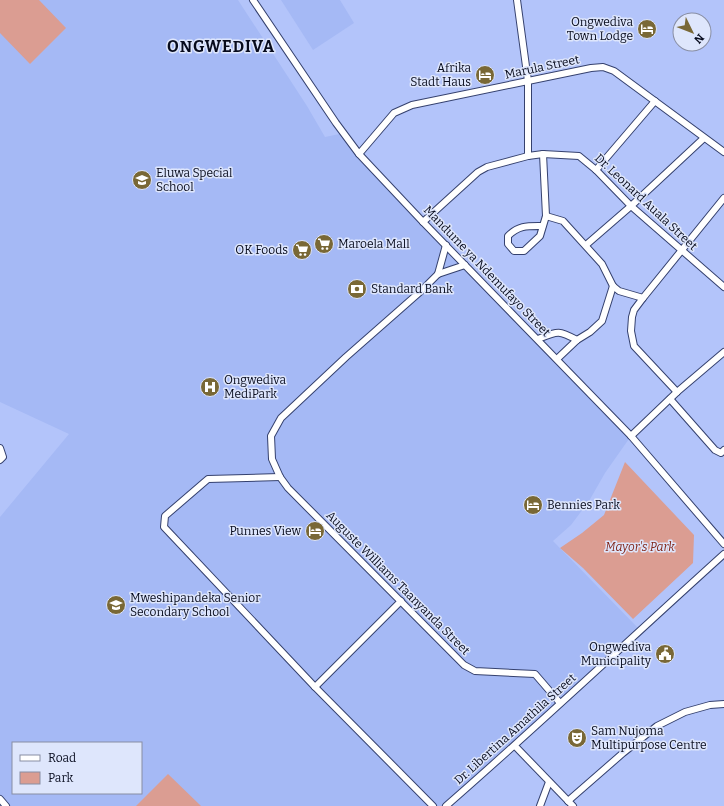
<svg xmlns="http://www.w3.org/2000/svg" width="724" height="806" font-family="Bitter,serif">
  <rect width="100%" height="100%" fill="#b3c4fa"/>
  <g fill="#a5b9f5" fill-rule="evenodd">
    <path d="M0,0H238L307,106L325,137L344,133L359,154L631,436L605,473L589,501L571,525L553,541L640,630L446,806H6L0,799V517L69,434L0,402ZM13,743H141V793H13Z"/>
    <path d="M281,0H340L354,23L313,50Z"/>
  </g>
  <g fill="#db9d92">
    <path d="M0,0H39L66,28L30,64L0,33Z"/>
    <path d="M625,462L694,535L693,563L633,619L583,568L560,548L582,533L604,515Z"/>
    <path d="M168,774L201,806H136Z"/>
  </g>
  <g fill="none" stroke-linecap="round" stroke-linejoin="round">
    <g stroke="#35416e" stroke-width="8">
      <g id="minor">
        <path d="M253,0L336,123L359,154L423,222L631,436L724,544"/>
        <path d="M517,0L528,81V156"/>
        <path d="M359,154L394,113L412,105L591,68L603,67L614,71L724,152"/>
        <path d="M596,170L655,101"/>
        <path d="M546,216L563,221L602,264L613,286L619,291L643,298"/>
        <path d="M423,222L478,172L487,167L528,156L543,154L579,156L596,170L631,206L724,287"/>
        <path d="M543,226C528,226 519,225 508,236V244L514,251H524L540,236L546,216L543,154"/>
        <path d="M586,245L631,206L704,138"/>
        <path d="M465,265L438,274L421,291L346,357L281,418L271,436L272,459L280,477L288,488L464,665L475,671L535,674L560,703"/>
        <path d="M438,274L446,245"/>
        <path d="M538,339C558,331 558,330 577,340"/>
        <path d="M557,359L577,340L590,332L602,321L613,286"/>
        <path d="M677,392L634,346L631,331L632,317L634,310L643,298L724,198"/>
        <path d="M670,399L715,450L721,453L724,450"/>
        <path d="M631,436L677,392L724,352"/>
        <path d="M0,448L3,457L0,460"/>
        <path d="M280,477L208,479L165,516L164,527L315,687L433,806"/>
        <path d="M315,687L401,601"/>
        <path d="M515,746L573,806"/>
        <path d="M0,799L6,806"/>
        <path d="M568,801L623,753L657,726L685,712L710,705L724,704"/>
        <path d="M446,806C540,724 631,638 724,554"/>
        <path d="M540,806L549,782"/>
      </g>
    </g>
    <use href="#minor" stroke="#fff" stroke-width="6"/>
  </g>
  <defs>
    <g id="hotel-disc" transform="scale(1)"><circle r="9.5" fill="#796836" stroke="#dee6fc"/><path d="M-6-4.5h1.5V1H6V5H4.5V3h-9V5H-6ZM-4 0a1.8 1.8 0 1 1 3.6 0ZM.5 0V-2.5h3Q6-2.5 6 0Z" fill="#fff"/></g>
    <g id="school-disc" transform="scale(1)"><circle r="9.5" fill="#796836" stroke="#dee6fc"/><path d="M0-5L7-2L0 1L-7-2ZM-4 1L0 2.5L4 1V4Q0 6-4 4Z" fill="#fff"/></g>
    <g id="supermarket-disc" transform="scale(1)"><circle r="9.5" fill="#796836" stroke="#dee6fc"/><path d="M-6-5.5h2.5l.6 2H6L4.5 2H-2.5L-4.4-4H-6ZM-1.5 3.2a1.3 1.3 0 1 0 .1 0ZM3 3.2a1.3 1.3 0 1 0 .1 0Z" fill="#fff"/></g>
    <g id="bank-disc" transform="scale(1)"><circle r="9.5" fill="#796836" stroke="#dee6fc"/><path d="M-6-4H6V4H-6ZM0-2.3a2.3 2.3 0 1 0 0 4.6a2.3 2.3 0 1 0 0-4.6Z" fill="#fff"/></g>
    <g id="hospital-disc" transform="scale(1)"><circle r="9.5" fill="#796836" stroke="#dee6fc"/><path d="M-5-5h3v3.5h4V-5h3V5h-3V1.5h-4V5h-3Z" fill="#fff"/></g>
    <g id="civic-disc" transform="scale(1)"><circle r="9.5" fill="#796836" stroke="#dee6fc"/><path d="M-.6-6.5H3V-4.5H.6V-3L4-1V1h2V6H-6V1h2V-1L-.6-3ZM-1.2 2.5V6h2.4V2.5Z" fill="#fff"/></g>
    <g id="theatre-disc" transform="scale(1)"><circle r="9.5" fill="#796836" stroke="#dee6fc"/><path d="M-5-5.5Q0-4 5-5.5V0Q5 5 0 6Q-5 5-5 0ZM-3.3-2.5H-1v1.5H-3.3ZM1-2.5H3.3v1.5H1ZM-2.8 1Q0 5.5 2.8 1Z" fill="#fff"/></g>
  </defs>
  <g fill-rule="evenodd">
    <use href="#hotel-disc" x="647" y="29"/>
    <use href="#hotel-disc" x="485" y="75"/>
    <use href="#school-disc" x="142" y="180"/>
    <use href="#supermarket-disc" x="324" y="244"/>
    <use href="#supermarket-disc" x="302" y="250"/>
    <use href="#bank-disc" x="357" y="289"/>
    <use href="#hospital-disc" x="210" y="387"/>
    <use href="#hotel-disc" x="533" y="505"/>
    <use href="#hotel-disc" x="315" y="531"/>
    <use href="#school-disc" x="116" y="605"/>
    <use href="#civic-disc" x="665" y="654"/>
    <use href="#theatre-disc" x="577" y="738"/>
  </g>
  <g text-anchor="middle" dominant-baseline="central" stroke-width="3" stroke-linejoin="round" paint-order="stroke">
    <g font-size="12" fill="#070b1d" stroke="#dee6fc" text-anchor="start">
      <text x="633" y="22" text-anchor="end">Ongwediva<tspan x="633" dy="14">Town Lodge</tspan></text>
      <text x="471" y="68" text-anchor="end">Afrika<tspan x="471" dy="14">Stadt Haus</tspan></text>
      <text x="156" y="173">Eluwa Special<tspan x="156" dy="14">School</tspan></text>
      <text x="338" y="244">Maroela Mall</text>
      <text x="288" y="250" text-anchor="end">OK Foods</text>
      <text x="371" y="289">Standard Bank</text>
      <text x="224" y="380">Ongwediva<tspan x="224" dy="14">MediPark</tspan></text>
      <text x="547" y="505">Bennies Park</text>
      <text x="301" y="531" text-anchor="end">Punnes View</text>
      <text x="130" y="598">Mweshipandeka Senior<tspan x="130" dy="14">Secondary School</tspan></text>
      <text x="651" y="647" text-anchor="end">Ongwediva<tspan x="651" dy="14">Municipality</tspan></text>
      <text x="591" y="731">Sam Nujoma<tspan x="591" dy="14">Multipurpose Centre</tspan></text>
    </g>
    <g font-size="12" fill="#070b1d" stroke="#dee6fc">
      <text transform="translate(542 67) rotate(-12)">Marula Street</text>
      <text transform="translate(646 202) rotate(43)">Dr. Leonard Auala Street</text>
      <text transform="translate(487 271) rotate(46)">Mandume ya Ndemufayo Street</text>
      <text transform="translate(398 583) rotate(45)">Auguste Williams Taanyanda Street</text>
      <text transform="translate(515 729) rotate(-42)">Dr. Libertina Amathila Street</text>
    </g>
    <g font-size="12" font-style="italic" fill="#82271b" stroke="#dee6fc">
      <text x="640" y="547">Mayor's Park</text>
    </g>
    <g font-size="16" font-weight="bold" letter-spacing="1" fill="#070b1d" stroke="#dee6fc">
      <text x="221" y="46">ONGWEDIVA</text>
    </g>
  </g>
  <rect x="12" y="742" width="130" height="52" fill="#dee6fc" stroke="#888ea3"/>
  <rect x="20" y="755" width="20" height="6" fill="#ffffff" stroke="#888ea3"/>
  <text x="48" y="762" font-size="12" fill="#070b1d">Road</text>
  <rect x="20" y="772" width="20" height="12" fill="#db9d92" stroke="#888ea3"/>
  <text x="48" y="782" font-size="12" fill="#070b1d">Park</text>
  <g transform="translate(692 32) rotate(133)"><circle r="19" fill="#dee6fc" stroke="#888ea3"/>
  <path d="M0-3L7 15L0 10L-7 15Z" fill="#796836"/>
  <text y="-6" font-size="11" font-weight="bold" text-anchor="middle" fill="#070b1d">N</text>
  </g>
</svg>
